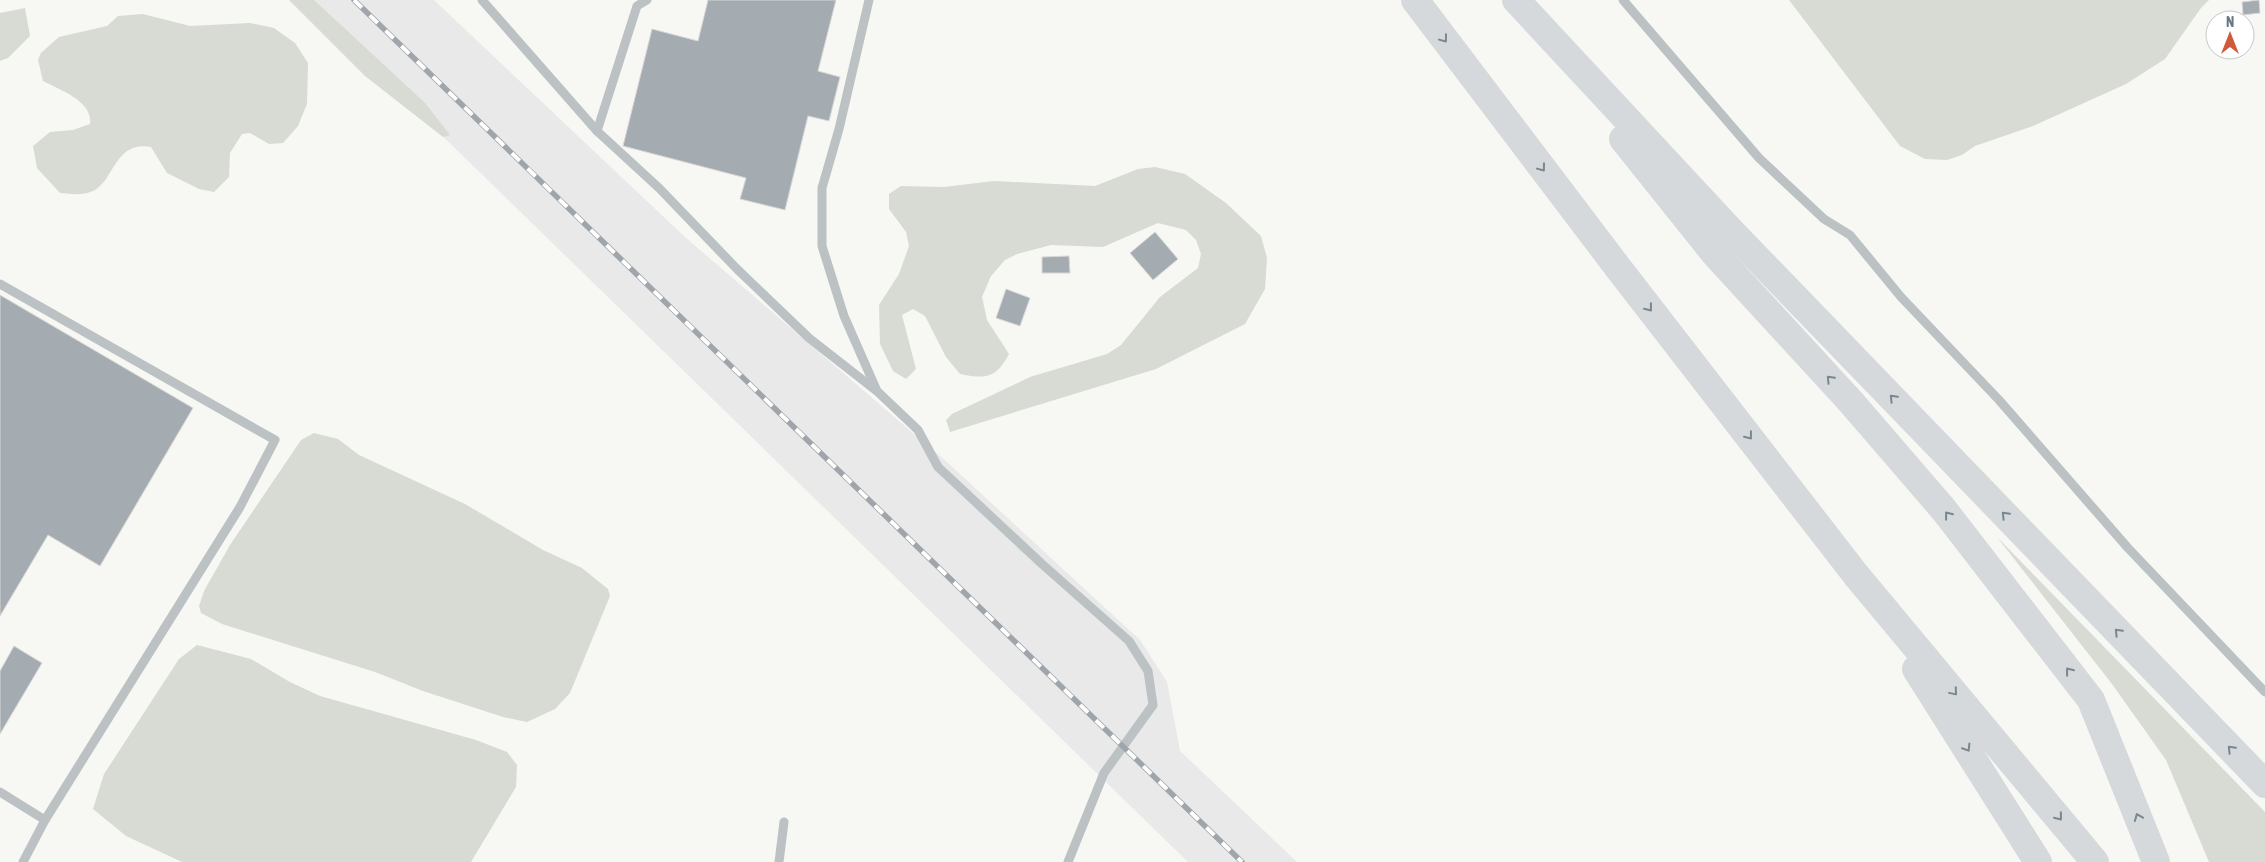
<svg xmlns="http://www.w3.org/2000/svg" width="2265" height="862" font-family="'Asap Condensed',sans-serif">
  <rect width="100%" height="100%" fill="#f7f7f4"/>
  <path fill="#e8e9e8" d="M300,0H434L686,238L949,464L1140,640L1167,682L1180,751L1297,862H1188L385,80Z"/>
  <g fill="#d7dbd4">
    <path d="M289,0H314L425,103L450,135L443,137L365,76Z"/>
    <path d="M1789,0H2209L2201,8L2165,59L2126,84L2033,126L1975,146L1962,155L1947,160L1925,159L1900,146Z"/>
    <path d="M25,8L30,36L8,58L0,61V13Z"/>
    <path d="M143,14L190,26L250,23L274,28L295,43L308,63L307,104L298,126L283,143L269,144L250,133L242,134L230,153L229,177L214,192L199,189L167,173L151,147C115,141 115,178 95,190C84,196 72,194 60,193L37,168L33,146L50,132L73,130L90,124C93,101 60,90 43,81L38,60L41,53L59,37L107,26L118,16Z"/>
    <path d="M1155,167L1185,174L1226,203L1261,236L1267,258L1265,289L1245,324L1156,369L950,432L946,420L952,414L1030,377L1107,354L1121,345L1160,297L1198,268L1201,254L1196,240L1186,230L1158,223L1103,247L1051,245L1017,254L1005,260L991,276L982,297L987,320L1009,354C996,379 985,379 960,374L946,357L925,316L913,309L902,315L916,369L906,379L893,371L880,344L879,305L899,274L909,246L906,232L889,209V194L901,186L944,187L994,181L1095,186L1138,169Z"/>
    <path d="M314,433L338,439L359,455L465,504L543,550L582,568L608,589L610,596L570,693L555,709L527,722L503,717L423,691L375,672L222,624L201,613L199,606L204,591L230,545L301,440Z"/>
    <path d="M1997,537L2265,812V862H2209L2166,760L2112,684Z"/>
    <path d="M197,645L251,659L290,682L320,696L476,740L507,752L517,765L516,787L471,862H182L126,836L93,809L104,774L179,659Z"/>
  </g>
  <g fill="#a4acb1" stroke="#d9d8d7">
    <path d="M708,0H836L818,71L840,77L829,121L808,116L785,210L740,199L746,178L623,146L652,29L698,41Z"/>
    <path d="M2259,0L2260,13L2243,15L2242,2Z"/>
    <path d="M1155,232L1178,259L1153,280L1130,253Z"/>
    <path d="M1069,256L1070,273H1042V257Z"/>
    <path d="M1006,289L1030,298L1020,326L996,318Z"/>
    <path d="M0,295L193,408L100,566L48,535L0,616Z"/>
    <path d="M14,646L42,663L0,734V671Z"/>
  </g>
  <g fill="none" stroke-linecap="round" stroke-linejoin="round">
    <g stroke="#bcc1c4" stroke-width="9">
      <path d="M482,0L597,131L659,188L737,269L809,338L878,392L918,430L938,467L1042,564L1129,641L1148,671L1153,705L1104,773L1068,862"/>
      <path d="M869,0L839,129L822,188V246L844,316L877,391"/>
      <path d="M1623,0L1759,158L1824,219L1850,235L1901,297L1999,400L2128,548L2265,692"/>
      <path d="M597,131L637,6L647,0"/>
      <path d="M0,284L275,440L240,507L45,820L23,862"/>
      <path d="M0,792L45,820"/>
      <path d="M779,862L784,822"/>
    </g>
    <g stroke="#d5d9dc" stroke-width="28">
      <path d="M1415,0L1619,269L1856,575L2095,862"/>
      <path d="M1516,0L1729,229L2265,784"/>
      <path d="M1623,139L1715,254L1851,402L1944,510L2091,700L2156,862"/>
      <path d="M1916,669L2038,862"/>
    </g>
    <g stroke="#9fa5aa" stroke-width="5.5">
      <path id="rail" d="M354,0L1242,862"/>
    </g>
    <use href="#rail" stroke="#fff" stroke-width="4" stroke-dasharray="11" stroke-linecap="butt"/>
  </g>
  <defs><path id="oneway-chevron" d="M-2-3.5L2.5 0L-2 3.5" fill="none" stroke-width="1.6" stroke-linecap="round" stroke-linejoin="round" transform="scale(1.25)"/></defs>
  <g stroke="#798790">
    <use href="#oneway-chevron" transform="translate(1444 39) rotate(53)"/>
    <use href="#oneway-chevron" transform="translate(1542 168) rotate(53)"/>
    <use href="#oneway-chevron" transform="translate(1649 308) rotate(52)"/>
    <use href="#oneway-chevron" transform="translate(1830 379) rotate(-133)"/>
    <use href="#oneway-chevron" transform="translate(1893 398) rotate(-134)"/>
    <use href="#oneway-chevron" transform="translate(1749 436) rotate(52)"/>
    <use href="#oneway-chevron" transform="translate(1948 515) rotate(-128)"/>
    <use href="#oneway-chevron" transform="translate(2005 515) rotate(-134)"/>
    <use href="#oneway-chevron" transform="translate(2118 632) rotate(-134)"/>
    <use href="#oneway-chevron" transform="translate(2069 671) rotate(-128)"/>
    <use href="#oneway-chevron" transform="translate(1954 692) rotate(50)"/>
    <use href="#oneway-chevron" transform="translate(1967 748) rotate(58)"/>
    <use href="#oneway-chevron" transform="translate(2231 749) rotate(-134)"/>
    <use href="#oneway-chevron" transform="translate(2059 817) rotate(51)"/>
    <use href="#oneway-chevron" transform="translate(2138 817) rotate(-112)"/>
  </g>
  <g transform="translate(2230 35)"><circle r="24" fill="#ffffff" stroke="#c3c9cd"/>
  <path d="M0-4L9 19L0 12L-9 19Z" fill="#d0593b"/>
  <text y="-8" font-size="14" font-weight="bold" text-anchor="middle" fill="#697882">N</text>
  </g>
</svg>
